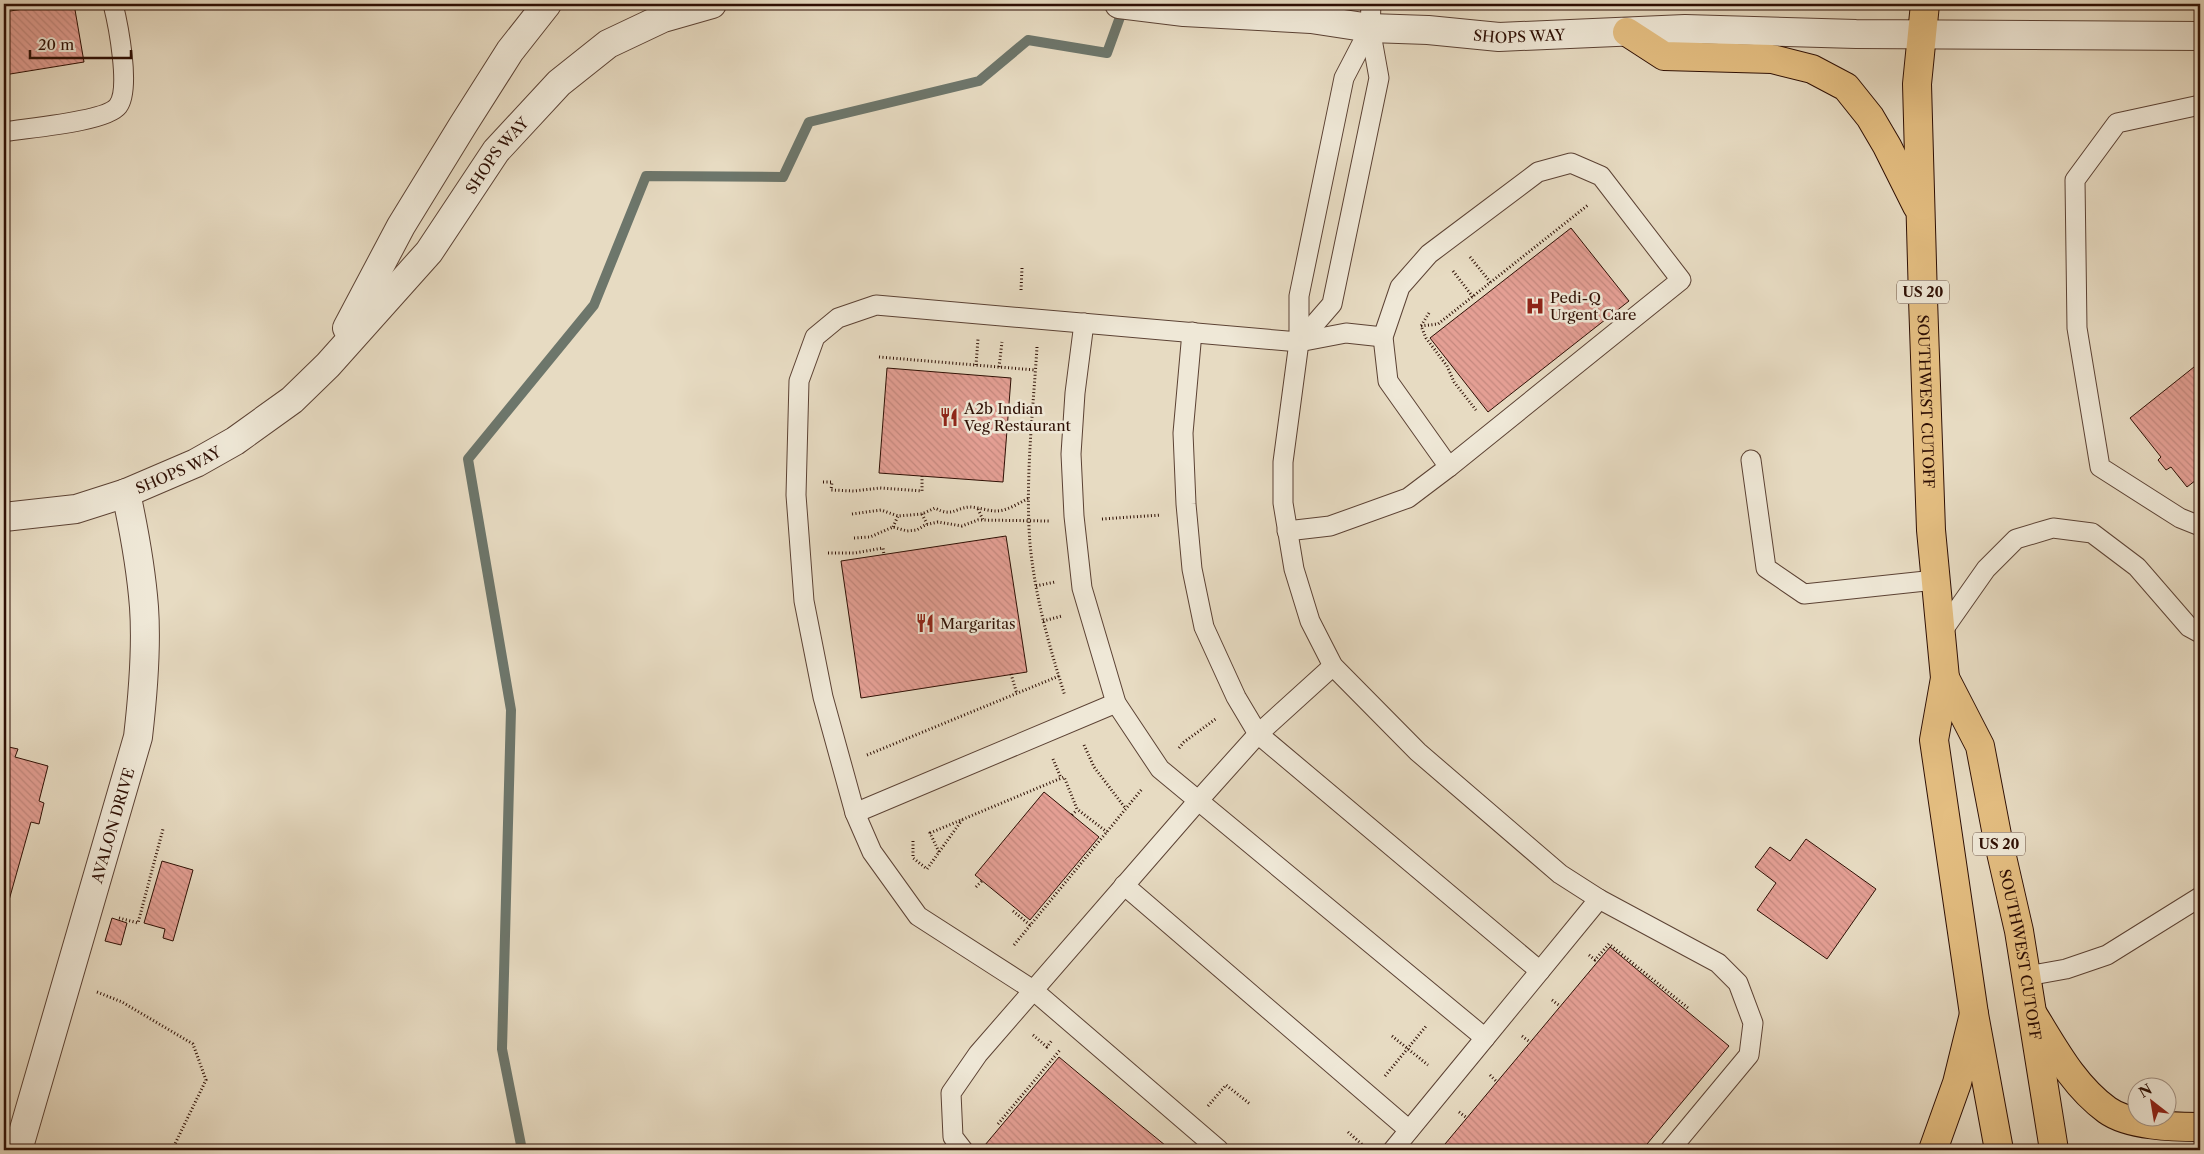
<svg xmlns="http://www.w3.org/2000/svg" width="2204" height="1154" font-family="'Libre Caslon Text',serif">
  <defs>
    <pattern id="building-back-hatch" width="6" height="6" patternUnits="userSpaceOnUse" patternTransform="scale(1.25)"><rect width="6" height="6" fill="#e49f94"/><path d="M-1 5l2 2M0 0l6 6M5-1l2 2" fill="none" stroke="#c4887e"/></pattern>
  </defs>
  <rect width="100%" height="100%" fill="#e7dbc2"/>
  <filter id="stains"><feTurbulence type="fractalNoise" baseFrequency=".004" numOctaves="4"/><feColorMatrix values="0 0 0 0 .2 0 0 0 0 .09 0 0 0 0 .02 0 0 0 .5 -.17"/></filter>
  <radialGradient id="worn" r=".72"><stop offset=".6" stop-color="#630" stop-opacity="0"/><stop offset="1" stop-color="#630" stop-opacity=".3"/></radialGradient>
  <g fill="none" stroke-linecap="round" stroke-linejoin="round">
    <path stroke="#6d766b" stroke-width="10" d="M522,1150L502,1049L511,710L468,459L594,305L646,176L783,177L809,122L979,81L1028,40L1107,53L1124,6"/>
  </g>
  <g fill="url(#building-back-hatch)" stroke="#2e0f04">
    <path d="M54,4H74L84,62L4,75V12Z"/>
    <path d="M1571,228L1629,301L1488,412L1430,338Z"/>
    <path d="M2199,363L2200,366V477L2187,487L2171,467L2166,470L2158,460L2161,457L2130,418Z"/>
    <path d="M887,368L1011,378L1003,482L879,473Z"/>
    <path d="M1006,536L1027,672L861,698L841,561Z"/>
    <path d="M4,746L18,749L15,757L48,766L39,801L44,803L39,824L31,822L4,918Z"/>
    <path d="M1044,792L1099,837L1030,920L975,875Z"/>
    <path d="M1806,839L1876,889L1827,959L1757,910L1776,883L1755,867L1770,847L1790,861Z"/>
    <path d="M162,861L193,870L173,941L163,938L165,929L144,923Z"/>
    <path d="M112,918L127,923L121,945L105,941Z"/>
    <path d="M1610,947L1729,1046L1642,1150H1440Z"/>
    <path d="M1059,1057L1127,1114L1171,1150H991L985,1145Z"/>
  </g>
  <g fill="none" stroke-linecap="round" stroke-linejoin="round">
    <g stroke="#5c4234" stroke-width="21">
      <g id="service">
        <path d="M1370,28L1344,78L1299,296V342L1283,462V503L1294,569L1310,621L1333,666L1418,752L1560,874L1599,899L1718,963L1738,983L1753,1023L1749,1055L1670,1150"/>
        <path d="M2200,105L2117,123L2075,180L2077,328L2100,467L2180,518L2200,526"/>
        <path d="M4,132C26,128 106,122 118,106C131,89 118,24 113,4"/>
        <path d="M1571,163L1601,176L1681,280L1449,467L1388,381L1383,337L1400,287L1429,254L1538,172Z"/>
        <path d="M1084,323L1075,393L1071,454L1074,516L1082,588L1116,703L1160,769L1485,1038L1599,899"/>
        <path d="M1192,332L1183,433L1186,504L1192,569L1204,627L1236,697L1258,734L1540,971"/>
        <path d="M1299,342L1332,304L1379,78L1370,28L1371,4"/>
        <path d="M1751,460L1766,568L1804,594L1935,580"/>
        <path d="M1287,531L1330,526L1408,498L1449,467"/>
        <path d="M1941,633L1986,569L2016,539L2053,528L2092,533L2137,567L2189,627L2200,633"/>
        <path d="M855,813L1116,703"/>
        <path d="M1124,885L1409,1130"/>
        <path d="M2027,976L2066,969L2107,955L2200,897"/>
        <path d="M963,1150L953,1137L951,1093L978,1054L1197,802L1258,734L1333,666"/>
        <path d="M1219,1150L1033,990L918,916L872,852L855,813L823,697L804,601L796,495L799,381L815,337L838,318L876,305L1299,342L1346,333L1383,337"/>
        <path d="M1393,1150L1485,1038"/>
      </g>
    </g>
    <g stroke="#5c4234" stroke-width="30">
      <g id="minor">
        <path id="s1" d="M1119,4L1184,12L1311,19L1370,28L1428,30L1499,37L1685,29L1856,34L2200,36"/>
        <path d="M347,328L401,226L463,125L510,51L547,4"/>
        <path id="s2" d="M4,517L76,509L126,493L196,463L235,441L292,400L328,365L429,252L496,151L559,83L608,44L663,18L712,4"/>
        <path id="s3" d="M18,1150L138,737C143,694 147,650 144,607C141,568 134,530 126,493"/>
      </g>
    </g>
    <g stroke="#2e0f04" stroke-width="30">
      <g id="primary">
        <path id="s4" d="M1925,4L1917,84L1923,299L1931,530L1945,678L1934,740L1974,1014L1999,1150"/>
        <path d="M1627,32L1664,56L1772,59L1812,69L1846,87L1870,117L1887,146L1917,206"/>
        <path id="s5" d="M1945,678L1980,746L1997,835L2019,931L2054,1150"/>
      </g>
    </g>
    <g stroke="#2e0f04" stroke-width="30">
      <g id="trunk">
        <path d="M2034,1016C2055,1050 2074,1086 2107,1110C2129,1126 2174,1127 2200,1127"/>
        <path d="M1933,1150L1957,1083L1974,1014"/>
      </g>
    </g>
    <g stroke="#2e0f04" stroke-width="3" stroke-dasharray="1 2.5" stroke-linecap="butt">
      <path d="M1470,257L1491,283"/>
      <path d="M1453,271L1473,297"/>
      <path d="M1021,290L1022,268"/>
      <path d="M1429,313L1421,326L1426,338L1447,366L1454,382L1476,410"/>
      <path d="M1421,326L1438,324L1588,205"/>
      <path d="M1037,347C1033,412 1025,479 1030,544C1035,596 1049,646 1065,696"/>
      <path d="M879,357L1035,370"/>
      <path d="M976,365L978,339"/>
      <path d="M999,367L1002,342"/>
      <path d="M823,482H832L831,490L854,491L880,488L922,491V476"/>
      <path d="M978,509L983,520"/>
      <path d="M852,514L881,510L898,516L922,514L935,508C952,517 953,509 969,507C978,507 988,511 996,511C1007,511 1019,503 1029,498"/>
      <path d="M922,514L927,524"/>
      <path d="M1102,519L1161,515"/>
      <path d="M893,527L898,516"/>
      <path d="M854,538L870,537L893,527L907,531L917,530L925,525L938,522L962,526L978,520L1049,521"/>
      <path d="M828,553H855L883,548L884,555"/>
      <path d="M1036,586L1055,582"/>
      <path d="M1043,621L1062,616"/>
      <path d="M1011,674L1017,694"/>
      <path d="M1084,745L1094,767L1126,809"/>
      <path d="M1179,748L1184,742L1217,718"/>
      <path d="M867,755L1059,676"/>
      <path d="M1053,759L1061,778"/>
      <path d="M1072,815L1077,810"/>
      <path d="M913,841V858L927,869L962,820"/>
      <path d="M939,852L930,833L1064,777L1077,809L1107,832"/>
      <path d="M976,887L982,881"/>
      <path d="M1013,911L1030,925"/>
      <path d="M119,918L138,923L163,829"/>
      <path d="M1014,945L1142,789"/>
      <path d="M1589,955L1595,960L1609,944L1688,1008"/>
      <path d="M97,992L122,1002L193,1044L206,1080L172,1150"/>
      <path d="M1552,1000L1560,1006"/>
      <path d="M1033,1035L1047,1047L1052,1040"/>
      <path d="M1392,1036L1428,1065"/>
      <path d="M1522,1036L1530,1042"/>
      <path d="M1490,1075L1497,1082"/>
      <path d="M1385,1076L1427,1025"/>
      <path d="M1208,1106L1226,1085L1250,1104"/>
      <path d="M1459,1112L1467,1118"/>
      <path d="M998,1124L1060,1050"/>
      <path d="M1348,1132L1366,1148"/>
    </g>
    <use href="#service" stroke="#efe8d7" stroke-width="19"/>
    <use href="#minor" stroke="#efe8d7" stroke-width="28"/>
    <use href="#primary" stroke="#e4be81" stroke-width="28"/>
    <use href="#trunk" stroke="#e4be81" stroke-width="28"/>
  </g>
  <defs>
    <g id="hospital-bare" transform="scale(1.5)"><path d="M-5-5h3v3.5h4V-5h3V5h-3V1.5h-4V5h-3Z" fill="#8f2418" stroke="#efe8d7" stroke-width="2.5" paint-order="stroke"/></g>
    <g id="restaurant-bare" transform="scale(1.5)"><path d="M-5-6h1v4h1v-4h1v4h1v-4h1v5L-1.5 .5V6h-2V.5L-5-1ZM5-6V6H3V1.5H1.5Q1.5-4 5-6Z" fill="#8f2418" stroke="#efe8d7" stroke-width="2.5" paint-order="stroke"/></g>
  </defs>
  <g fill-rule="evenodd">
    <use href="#hospital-bare" x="1535" y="306"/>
    <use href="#restaurant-bare" x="949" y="417"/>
    <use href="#restaurant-bare" x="925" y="623"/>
  </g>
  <g text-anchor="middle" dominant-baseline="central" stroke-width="5" stroke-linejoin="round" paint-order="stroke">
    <g fill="#efe8d7" stroke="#685043" stroke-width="1">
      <rect x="1897" y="280.5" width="52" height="23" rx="4"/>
      <rect x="1973" y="832.5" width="52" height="23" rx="4"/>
    </g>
    <g font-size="14" font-weight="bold" fill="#2e0f04">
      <text x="1923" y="292">US 20</text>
      <text x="1999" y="844">US 20</text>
    </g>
    <g font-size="15" fill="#2e0f04" stroke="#efe8d7">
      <text stroke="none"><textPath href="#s1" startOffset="402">SHOPS WAY</textPath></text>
      <text stroke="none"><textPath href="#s2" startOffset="636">SHOPS WAY</textPath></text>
      <text stroke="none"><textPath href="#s4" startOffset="398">SOUTHWEST CUTOFF</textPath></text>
      <text stroke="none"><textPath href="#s2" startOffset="182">SHOPS WAY</textPath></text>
      <text stroke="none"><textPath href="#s3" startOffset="338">AVALON DRIVE</textPath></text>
      <text stroke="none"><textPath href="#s5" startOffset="289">SOUTHWEST CUTOFF</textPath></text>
    </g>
    <g font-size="15" fill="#2e0f04" stroke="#efe8d7" text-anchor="start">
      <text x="1550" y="297">Pedi-Q<tspan x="1550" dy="17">Urgent Care</tspan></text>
      <text x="964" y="408">A2b Indian<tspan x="964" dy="17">Veg Restaurant</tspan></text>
      <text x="940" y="623">Margaritas</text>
    </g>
  </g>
  <rect width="2204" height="1154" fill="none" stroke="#e7dbc2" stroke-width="20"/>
  <rect x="5" y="5" width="2194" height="1144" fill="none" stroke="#2e0f04" stroke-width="2.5"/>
  <rect x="10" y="10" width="2184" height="1134" fill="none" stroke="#2e0f04"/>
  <g transform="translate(2152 1102) rotate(329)"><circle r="24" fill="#efe8d7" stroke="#a29183"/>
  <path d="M0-4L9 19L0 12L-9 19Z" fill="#8f2418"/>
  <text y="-8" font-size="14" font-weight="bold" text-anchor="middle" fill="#2e0f04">N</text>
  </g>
  <path d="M30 50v8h101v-8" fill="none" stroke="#2e0f04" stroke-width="2.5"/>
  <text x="38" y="50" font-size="15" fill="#2e0f04" stroke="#efe8d7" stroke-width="4" paint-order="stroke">20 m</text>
  <rect width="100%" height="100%" filter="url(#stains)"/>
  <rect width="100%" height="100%" fill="url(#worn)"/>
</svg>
